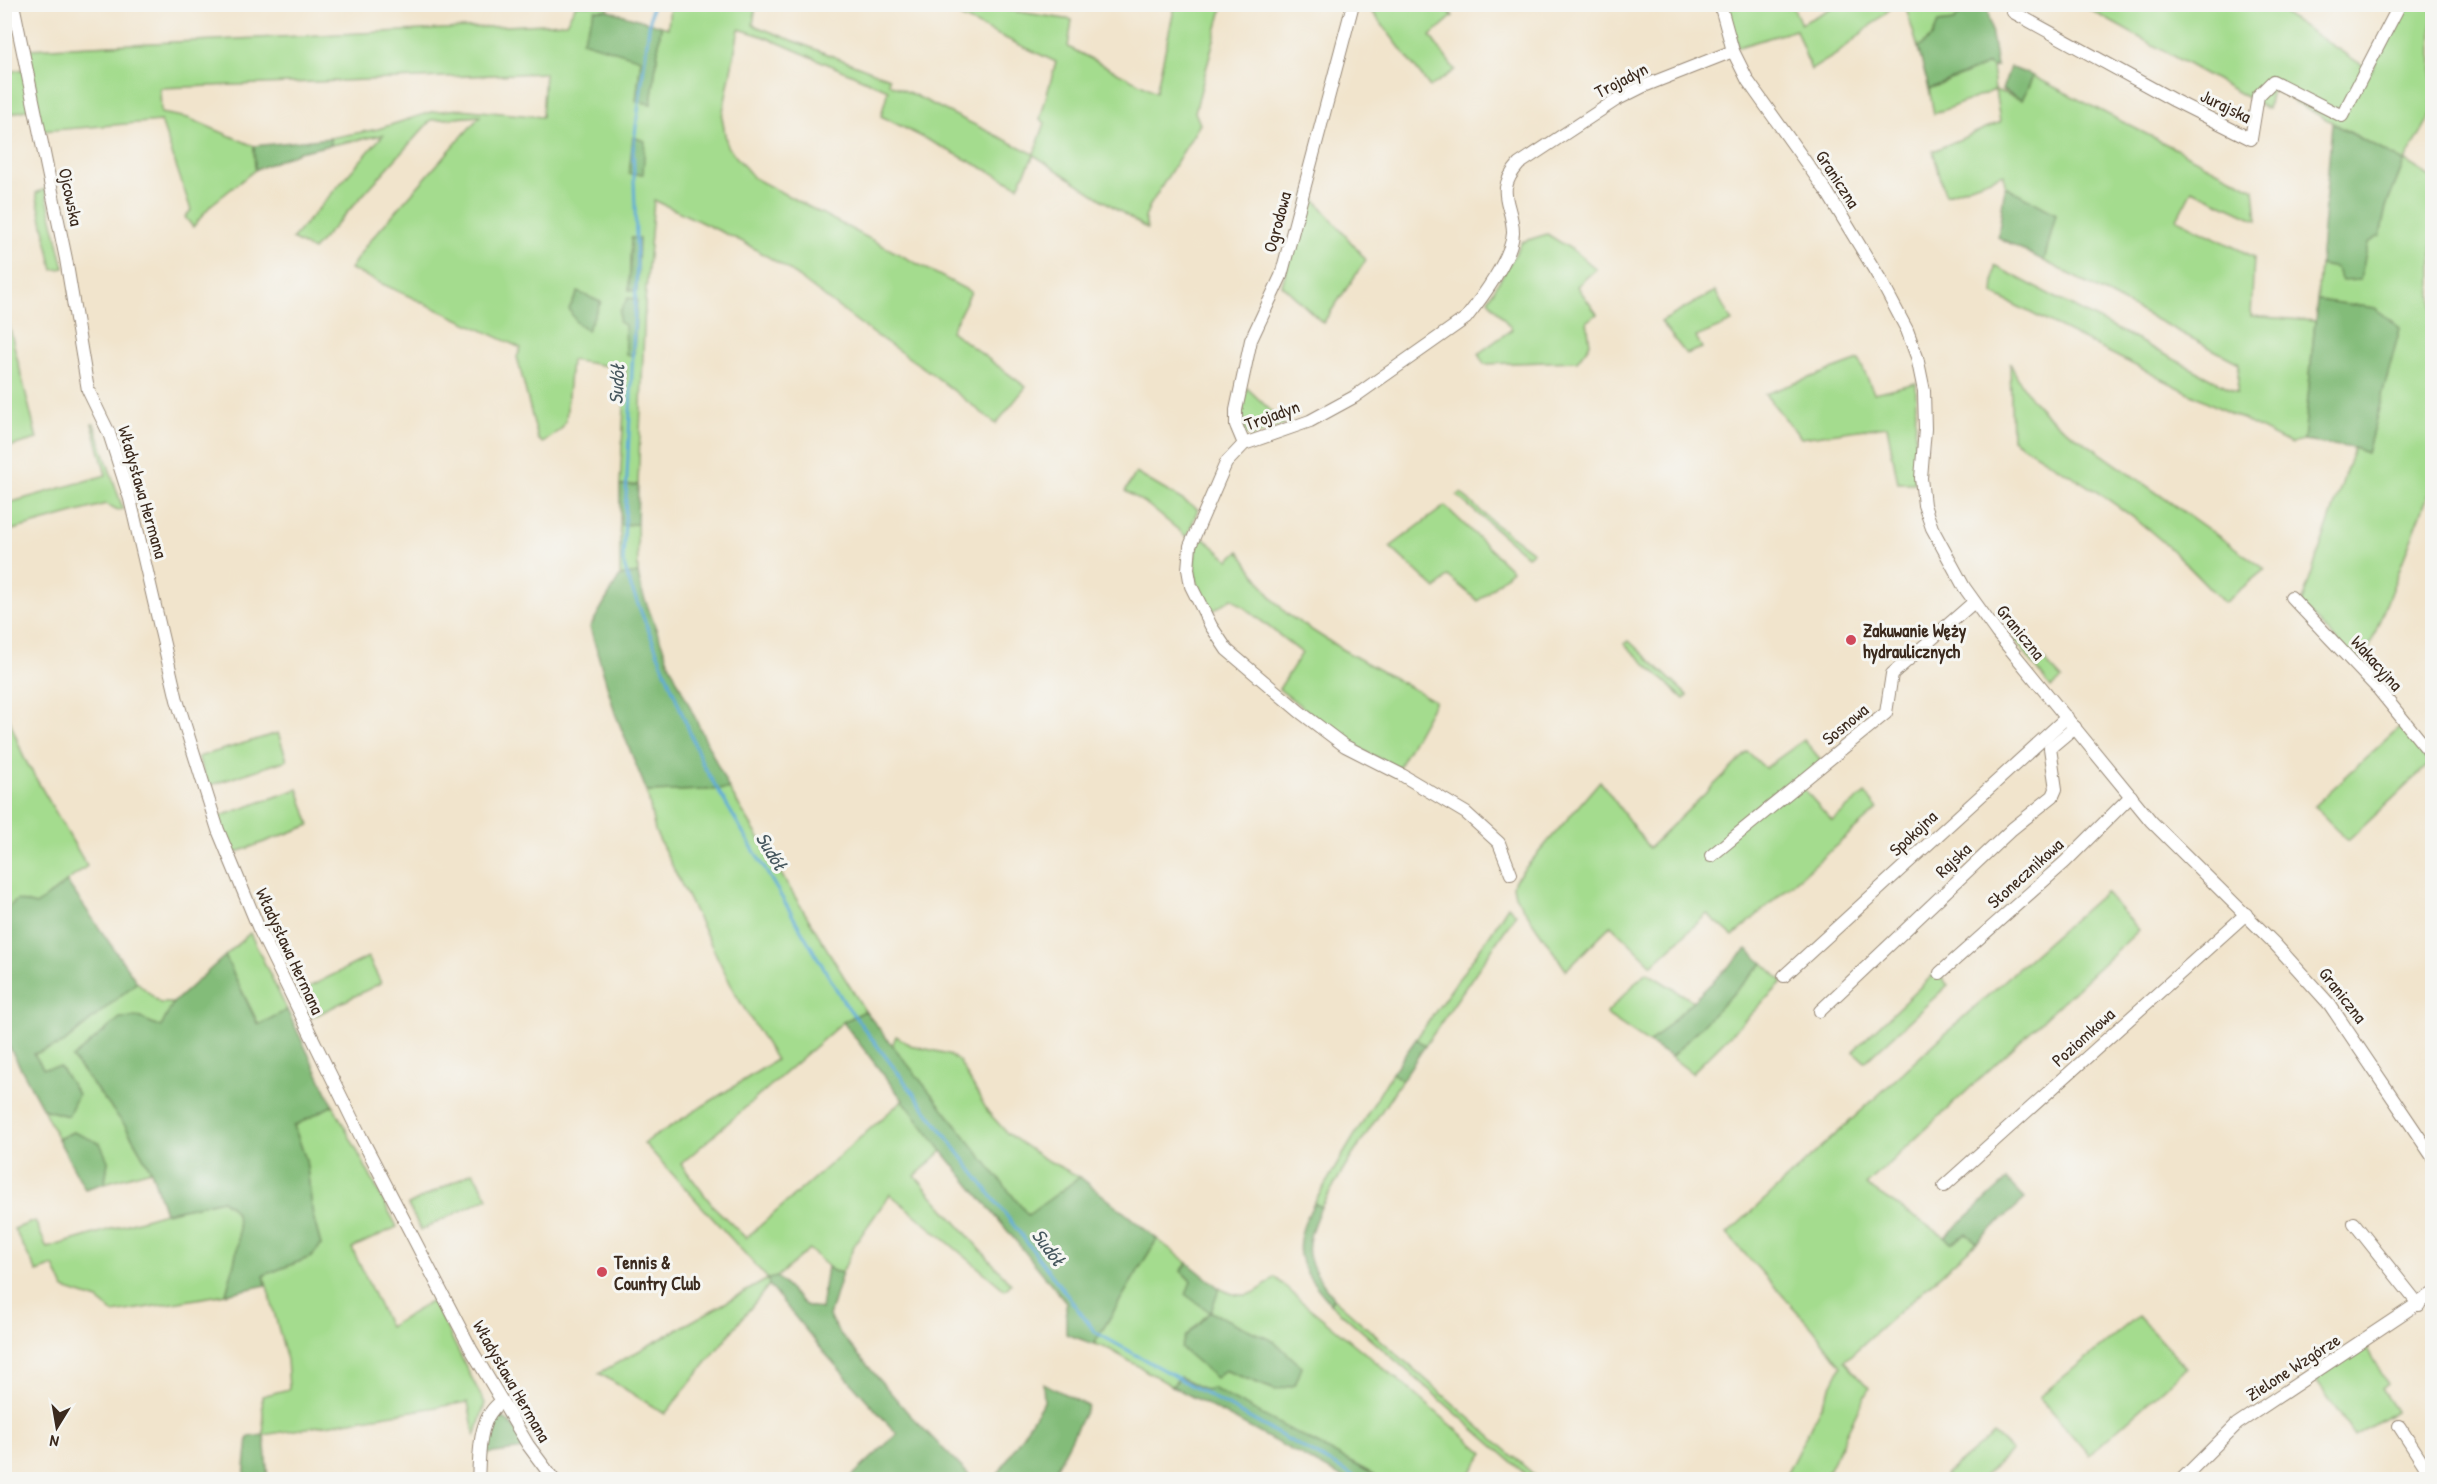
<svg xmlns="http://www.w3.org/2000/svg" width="2437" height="1484" font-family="'Patrick Hand',sans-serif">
  <rect width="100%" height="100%" fill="#f6f6f2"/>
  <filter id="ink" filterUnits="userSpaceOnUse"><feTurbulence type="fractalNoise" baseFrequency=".0167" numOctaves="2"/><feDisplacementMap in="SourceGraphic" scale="12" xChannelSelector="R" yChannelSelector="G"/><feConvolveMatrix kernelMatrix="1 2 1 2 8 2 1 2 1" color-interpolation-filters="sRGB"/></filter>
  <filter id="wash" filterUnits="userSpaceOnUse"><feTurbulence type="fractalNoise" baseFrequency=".008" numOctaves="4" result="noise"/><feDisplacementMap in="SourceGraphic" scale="24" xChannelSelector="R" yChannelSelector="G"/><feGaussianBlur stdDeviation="1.35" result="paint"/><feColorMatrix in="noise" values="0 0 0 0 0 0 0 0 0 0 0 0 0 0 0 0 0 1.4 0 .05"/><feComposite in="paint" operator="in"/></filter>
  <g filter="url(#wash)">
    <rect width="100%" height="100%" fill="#f1e4cc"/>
    <g fill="#a4dc8e" stroke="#708356" stroke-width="1.5" fill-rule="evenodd">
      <path d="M2244,4L2271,5L2371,71L2404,5H2432V113L2405,161L2432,178V485L2362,667L2301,604L2354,448L2367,453L2400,328L2375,308L2317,300L2320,265L2336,267L2360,280L2368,242L2380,236L2386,207L2404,162L2272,89L2268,109L2081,5Z"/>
      <path d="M576,5H610L607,10H595L641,59L637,101L651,104L661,26L668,28L670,5H756L753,25L889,78V84L910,93L1034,154L1045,123L1040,119L1056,62L960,17L966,5H999L1006,10L1072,20L1068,47L1156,92L1175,5H1223L1195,112L1200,124L1149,207L1145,218L1147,229L1034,155L1018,186L881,116L888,90L765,37L739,29L722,117L727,146L754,178L971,292L951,331L1026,387L996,424L931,373L867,329L785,267L743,242L654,200L645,302L638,485H620L626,369L571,360L566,420L562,428L543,443L538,439L517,357L521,348L350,269L367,244L480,116L431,120L313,250L292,239L383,135L331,145L330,138L378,129L431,112L460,109L542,117L545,73L160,88L161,113L188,118L254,146L255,170L211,205L193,227L185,217L191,210L161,121L42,131L29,49L566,23ZM631,238L638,239L637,291L629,290Z"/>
      <path d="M1367,5H1444L1453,16L1430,36L1455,70L1430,87Z"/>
      <path d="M1727,5H1792L1801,24L1837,5H1895L1837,54L1811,70L1796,30L1738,47Z"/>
      <path d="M1905,5H1976V10L1954,21L1938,23L1932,37L1918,48Z"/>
      <path d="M1989,64L1992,67L1995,90L2022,100L2033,76L2254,189L2257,220L2192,190L2177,219L2254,257L2251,316L2315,321L2304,441L2291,444L1993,294L1995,266L2237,392L2239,363L2044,261L2056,214L2005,186L2004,174L1945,195L1933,151L2000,122L1995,90L1934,114L1929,89Z"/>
      <path d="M24,69L30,109L5,115L4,73Z"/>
      <path d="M45,189L64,268L53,270L36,193Z"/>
      <path d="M1308,191L1366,260L1323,323L1282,285Z"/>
      <path d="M1547,234L1576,252L1596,269L1577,286L1597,314L1587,321L1590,344L1577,361L1484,364L1478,354L1512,329L1488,300L1522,242Z"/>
      <path d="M1715,291L1732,322L1696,337L1702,348L1686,354L1661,322Z"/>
      <path d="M8,321L37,439L5,448L4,322Z"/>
      <path d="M1859,360L1874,393L1916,383L1915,483H1898L1887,426L1801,438L1765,394Z"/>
      <path d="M2010,363C2027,399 2045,418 2080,439L2265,569L2224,603C2198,576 2173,549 2144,526C2103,493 2056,467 2012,439Z"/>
      <path d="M1247,388L1285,424L1252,437L1247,435C1240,419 1240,404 1247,388Z"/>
      <path d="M92,424H94L123,509L118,510L106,504L5,532V504L106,475Z"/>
      <path d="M1136,473L1198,509L1187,537L1148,505L1125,491Z"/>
      <path d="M1461,493L1495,524L1533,552L1527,556L1457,496Z"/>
      <path d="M1445,506L1512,570L1478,601L1448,576L1436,589L1390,547Z"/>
      <path d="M637,524L638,573L620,576V525Z"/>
      <path d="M1200,535L1229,560L1239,551L1271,597L1288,615L1343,650L1435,701L1398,768L1350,744L1279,689L1302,653L1232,598L1210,613C1196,584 1188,567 1200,535Z"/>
      <path d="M2018,632L2062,679L2051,688L2013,637Z"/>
      <path d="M1629,641L1688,696L1684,699L1624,644Z"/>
      <path d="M8,716L24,758L87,866L36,905L17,900L5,910L4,717Z"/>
      <path d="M2404,723L2429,764L2348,841L2314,806Z"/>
      <path d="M278,733L287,760L208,786L198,757Z"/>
      <path d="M1804,740L1826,766L1802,787L1832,821L1865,793L1878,809L1733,936L1707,914L1652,965L1611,925L1566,970L1515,896L1513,886L1515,880L1600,781L1649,848L1748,752L1765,768Z"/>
      <path d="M298,789L310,825L232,854L218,817Z"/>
      <path d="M729,789L865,1011L843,1022L681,1164L713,1206L746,1238L904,1099L942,1151L915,1176L1011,1284L1005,1290L890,1194L855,1244L842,1273L833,1271L809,1249L777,1277L768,1279L769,1285L665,1414L599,1373L768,1279L644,1143L776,1060L736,995L655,831L647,792Z"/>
      <path d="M2105,892L2139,930L1866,1185L1945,1237L1951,1243L1966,1234L1977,1242L1844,1361L1869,1388L1824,1479H1784L1841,1366L1813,1329L1727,1234L1970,1011Z"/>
      <path d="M1508,906L1516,914L1425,1046L1416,1039L1491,933Z"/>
      <path d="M250,933L287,1010L259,1025L225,956Z"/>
      <path d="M368,957L381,983L311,1018L297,993Z"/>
      <path d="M1763,963L1783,982L1692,1073L1671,1057Z"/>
      <path d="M1646,972L1693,1001L1649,1043L1606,1014Z"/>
      <path d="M1936,972L1948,985L1865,1062L1853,1051Z"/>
      <path d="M137,982L160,1003H173L161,1027L138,1017L126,1127L151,1170L105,1183L108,1161L73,1132L58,1139L43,1109L68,1116L34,1054L62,1044Z"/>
      <path d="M896,1036L910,1045L948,1054L959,1061L988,1112L1007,1133L1043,1158L1080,1177L1028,1216L892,1046Z"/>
      <path d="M1392,1073L1402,1080L1350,1159L1321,1207L1314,1203Z"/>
      <path d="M333,1105L397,1227L352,1248L389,1327L432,1301C451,1334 466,1369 485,1403L475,1437L468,1402L264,1435L262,1396L289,1389L287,1360L264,1275L311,1257L321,1245L313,1216L306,1160L294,1126Z"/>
      <path d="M473,1172L488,1198L421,1230L408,1205Z"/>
      <path d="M222,1200C225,1203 231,1206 233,1209C247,1227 231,1274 226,1294L114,1313L98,1300L64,1289L54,1266L37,1272L14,1229L35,1221L47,1248L165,1213Z"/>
      <path d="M1157,1239L1188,1263L1181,1271L1191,1281L1210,1312L1219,1288C1245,1302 1254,1295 1275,1277L1301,1301L1408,1388L1484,1453L1466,1479H1382L1180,1377L1172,1386L1109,1349L1094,1344ZM1185,1337L1275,1390L1224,1370Z"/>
      <path d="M1333,1298L1539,1479H1531L1330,1303Z"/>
      <path d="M2138,1316L2186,1368L2089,1455L2039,1397Z"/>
      <path d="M2365,1345L2387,1384L2381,1389L2396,1411L2355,1436L2315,1379Z"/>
      <path d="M1994,1434L2012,1451L1981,1479H1949L1945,1475Z"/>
    </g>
    <g fill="#83bc79" stroke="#5f734c" stroke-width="1.5">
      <path d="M1976,5H1987L1997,66L1992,67L1988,64L1929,89L1918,48L1932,37L1938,23L1954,21L1961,12L1976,10Z"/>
      <path d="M595,10H607L661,26L651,104L636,101L641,59L582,41Z"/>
      <path d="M2010,67L2033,76L2022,100L2002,90Z"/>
      <path d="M2332,123L2404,162L2386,207L2380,236L2368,243L2360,280L2342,281L2336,268L2320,265Z"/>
      <path d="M633,137L645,141L643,174H629Z"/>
      <path d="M330,138L331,145L299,152L255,170L254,146Z"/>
      <path d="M2005,186L2056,214L2044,261L1998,237Z"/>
      <path d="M631,238L639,239L637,291L629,290Z"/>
      <path d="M578,292L601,302L587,330L576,322L569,309Z"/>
      <path d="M628,298L637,299L634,355H626L625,325L619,322L620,311Z"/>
      <path d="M2317,300L2375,308L2400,328L2367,453L2354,448L2304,441Z"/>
      <path d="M620,485H638L637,524L620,525Z"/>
      <path d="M638,573L641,589L669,663L729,789L647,792L615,713L590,627L620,576Z"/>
      <path d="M67,882L137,982L62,1044L34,1054L43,1068L60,1067L78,1094L68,1116L43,1109L5,1039V910L17,900L36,905Z"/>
      <path d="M1747,949L1763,963L1671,1057L1649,1043Z"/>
      <path d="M225,956L258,1025L287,1010L333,1105L294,1126L306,1160L313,1216L321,1245L311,1257L264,1275L266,1285L226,1294C231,1274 247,1227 233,1209C231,1205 225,1202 222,1200L165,1213L151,1170L126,1127L72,1058L120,1018L138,1017L161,1027L173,1003Z"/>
      <path d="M865,1011L1028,1215L1080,1177L1157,1239L1094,1344L1066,1334V1302L942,1151L843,1022Z"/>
      <path d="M1416,1039L1425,1046L1402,1080L1392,1073Z"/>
      <path d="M73,1132L100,1143L108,1161L105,1183L85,1189L58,1139Z"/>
      <path d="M2007,1180L2025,1199L1977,1242L1966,1234L1951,1243L1945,1237Z"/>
      <path d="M1314,1203L1321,1207C1301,1252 1305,1259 1333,1298L1330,1303C1297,1265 1289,1250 1314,1203Z"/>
      <path d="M1188,1263L1219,1288L1211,1312L1275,1342L1302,1367L1295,1385L1276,1390L1225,1370L1216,1378L1181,1348L1185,1337L1210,1312L1186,1295L1191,1281L1181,1271Z"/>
      <path d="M827,1266L833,1271L842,1273L829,1316L837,1330L909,1414L973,1479H849L897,1434L823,1351L769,1285L768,1279L777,1277L805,1305L821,1309Z"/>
      <path d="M1180,1377L1205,1390L1212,1388L1382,1479H1345L1172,1386Z"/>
      <path d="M1043,1383L1088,1406L1051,1479H995L1044,1401Z"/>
      <path d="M497,1415C513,1420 519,1436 526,1449L486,1454L493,1421Z"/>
      <path d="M264,1435L268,1479H244L248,1437Z"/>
    </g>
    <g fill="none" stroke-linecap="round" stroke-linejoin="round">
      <path stroke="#5eacd8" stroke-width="3" d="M652,4L633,150L637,265L623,561L629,582L703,765L844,1002L1095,1332L1361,1480"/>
    </g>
  </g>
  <g filter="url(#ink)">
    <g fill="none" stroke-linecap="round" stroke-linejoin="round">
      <g stroke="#968775" stroke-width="14">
        <g id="minor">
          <path d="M13,4L66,259L88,390L109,433L130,499L177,700L218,830L259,929L361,1137L471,1349L528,1445L554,1480"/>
          <path d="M1720,4L1733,51L1748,81L1827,192L1880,279L1907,330L1917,357L1924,391L1925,429L1921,478L1924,505L1932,528L1964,587L1997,633L2151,821L2274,943L2330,1005L2432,1156"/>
          <path d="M2013,12L2175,101L2251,139L2258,96L2273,81L2342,116L2400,4"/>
          <path d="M1244,444L1236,425V410L1251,340L1281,276L1353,4"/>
          <path d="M2291,597L2379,690L2432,755"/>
          <path d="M1711,856L1886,713L1892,674L1974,602"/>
          <path d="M1511,874L1499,843L1466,813L1402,775L1345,746L1300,712L1227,650L1211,626L1191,586L1188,569L1190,546L1226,463L1244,444L1310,421L1354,397L1466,318C1481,299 1512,257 1513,233C1513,203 1493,193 1519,164L1616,100L1644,86L1733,51"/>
          <path d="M1940,973L2065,862L2131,796"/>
          <path d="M1784,976L2067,717"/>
          <path d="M1820,1011L2012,829L2053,796L2056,789L2050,748L2075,727"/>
          <path d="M1944,1186L2246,914"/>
          <path d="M2354,1223L2419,1305"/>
          <path d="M2399,1426L2432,1477"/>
          <path d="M478,1480C480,1453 477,1418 502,1401"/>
          <path d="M2181,1480L2237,1424L2432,1294"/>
        </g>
      </g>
      <use href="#minor" stroke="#fff" stroke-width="12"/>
    </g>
  </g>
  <g fill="#d1495b" stroke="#f6f6f2" stroke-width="2">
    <circle cx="1851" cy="640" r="6"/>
    <circle cx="602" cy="1272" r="6"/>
  </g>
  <g text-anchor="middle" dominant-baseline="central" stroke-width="6" stroke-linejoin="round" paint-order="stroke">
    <g font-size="18" fill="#3b2a1e" stroke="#f6f6f2">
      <text transform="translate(1621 80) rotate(-27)">Trojadyn</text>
      <text transform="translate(2226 106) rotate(26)">Jurajska</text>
      <text transform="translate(1838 179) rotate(57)">Graniczna</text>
      <text transform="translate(71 197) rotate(78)">Ojcowska</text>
      <text transform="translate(1277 222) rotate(-75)">Ogrodowa</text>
      <text transform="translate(1272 415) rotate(-20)">Trojadyn</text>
      <text transform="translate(143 492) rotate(74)">Władysława Hermana</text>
      <text transform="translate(2021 632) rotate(51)">Graniczna</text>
      <text transform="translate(2377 663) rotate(48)">Wakacyjna</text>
      <text transform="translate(1845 724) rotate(-40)">Sosnowa</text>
      <text transform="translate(1913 833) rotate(-43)">Spokojna</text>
      <text transform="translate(1953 860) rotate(-43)">Rajska</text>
      <text transform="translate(2025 873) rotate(-42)">Słonecznikowa</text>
      <text transform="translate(290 951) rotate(65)">Władysława Hermana</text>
      <text transform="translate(2343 995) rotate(52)">Graniczna</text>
      <text transform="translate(2083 1037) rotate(-42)">Poziomkowa</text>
      <text transform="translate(2293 1367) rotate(-33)">Zielone Wzgórze</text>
      <text transform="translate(512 1381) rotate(60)">Władysława Hermana</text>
    </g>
    <g font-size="18" font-weight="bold" fill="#3b2a1e" stroke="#f6f6f2" text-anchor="start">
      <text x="1863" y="630">Zakuwanie Węży<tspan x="1863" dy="21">hydraulicznych</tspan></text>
      <text x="614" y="1262">Tennis &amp;<tspan x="614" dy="21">Country Club</tspan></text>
    </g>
    <g font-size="20" font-style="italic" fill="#47585f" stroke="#f6f6f2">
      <text transform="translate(616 384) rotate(-87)">Sudół</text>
      <text transform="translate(772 851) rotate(59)">Sudół</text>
      <text transform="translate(1049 1247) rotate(53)">Sudół</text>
    </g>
  </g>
  <rect width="2437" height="1484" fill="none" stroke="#f6f6f2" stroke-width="24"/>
  <g transform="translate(57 1427) rotate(191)" stroke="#f6f6f2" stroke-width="4.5" paint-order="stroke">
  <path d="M0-4.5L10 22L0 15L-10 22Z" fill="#3b2a1e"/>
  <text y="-9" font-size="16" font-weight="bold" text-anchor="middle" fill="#3b2a1e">N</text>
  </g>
</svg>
